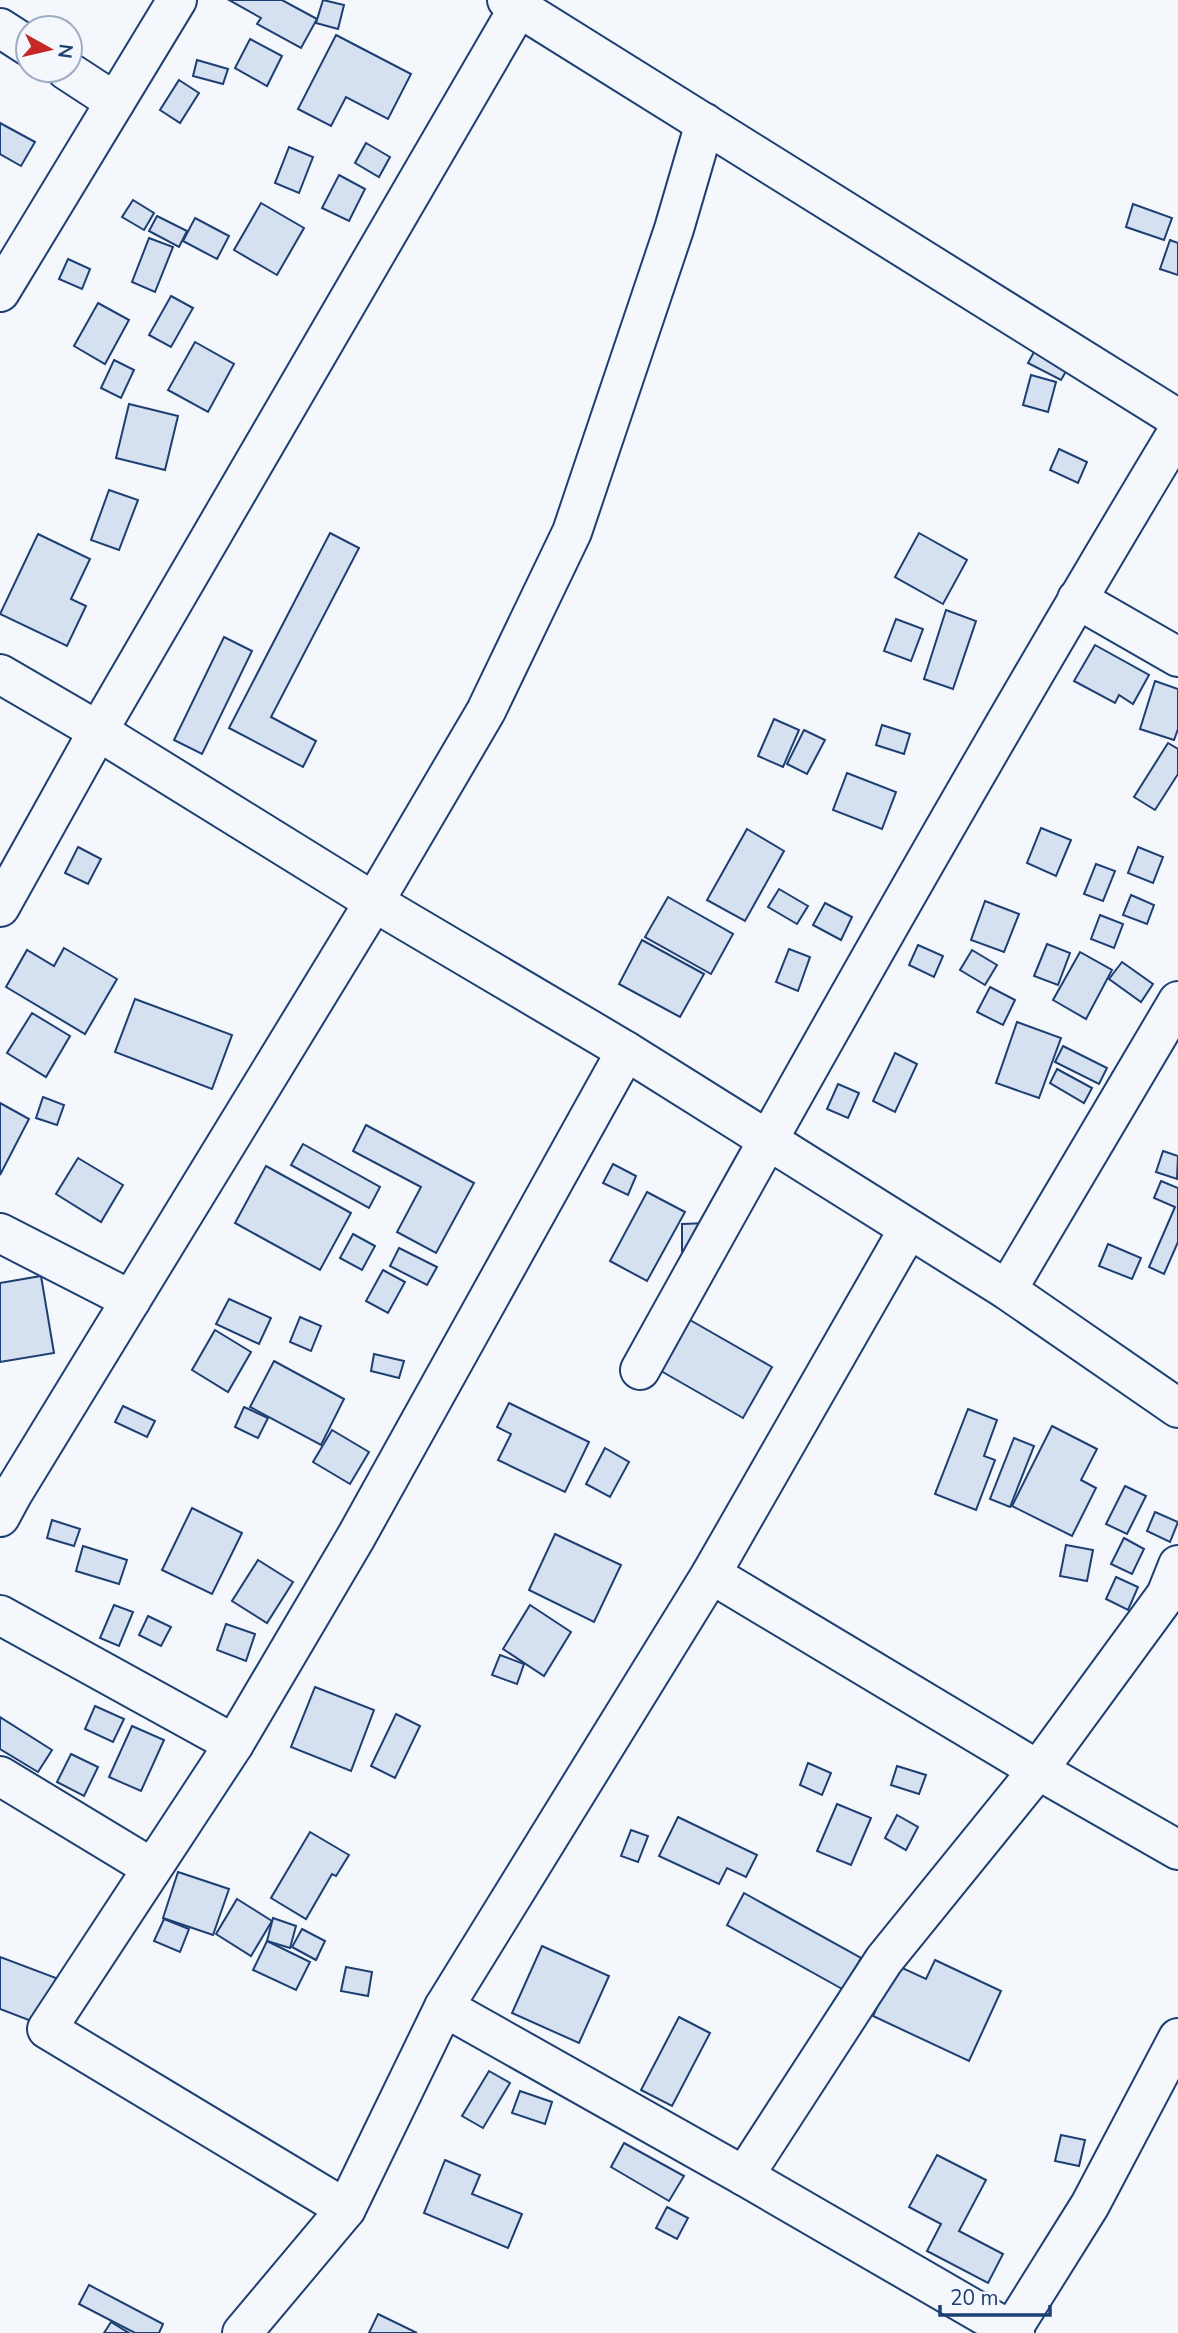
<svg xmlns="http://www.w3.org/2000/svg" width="1178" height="2333" font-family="'Nunito Sans',sans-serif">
  <rect width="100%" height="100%" fill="#f4f7fb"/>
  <g fill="#d5e0f0" stroke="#1d3f73" stroke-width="2">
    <path d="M229,0H282L317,19L301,48L257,24L261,18Z"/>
    <path d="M323,0L344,5L338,29L316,23Z"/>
    <path d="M336,35L411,74L388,119L346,97L331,126L298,109Z"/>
    <path d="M250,39L282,56L267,86L235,68Z"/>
    <path d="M197,60L228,69L223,84L193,76Z"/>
    <path d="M179,80L199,93L180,123L160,110Z"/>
    <path d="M0,123L35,142L21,166L0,154Z"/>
    <path d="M366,143L390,157L379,177L355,163Z"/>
    <path d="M289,147L313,157L299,193L275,183Z"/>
    <path d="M339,175L365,189L349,221L322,208Z"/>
    <path d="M133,200L154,213L144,230L122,217Z"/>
    <path d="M261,203L304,228L277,275L234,250Z"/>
    <path d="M1133,204L1172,218L1164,240L1126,227Z"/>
    <path d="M157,216L187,231L179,247L149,231Z"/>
    <path d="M195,218L229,236L217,259L183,241Z"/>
    <path d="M149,238L173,247L155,292L132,282Z"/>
    <path d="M1170,240L1178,243V275L1160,269Z"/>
    <path d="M68,259L90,269L82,289L59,279Z"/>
    <path d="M171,296L193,308L171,347L149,335Z"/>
    <path d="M98,303L129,320L105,364L74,346Z"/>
    <path d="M195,342L234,364L208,412L168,390Z"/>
    <path d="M1035,350L1068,368L1061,380L1028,363Z"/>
    <path d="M114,360L134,370L121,398L101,388Z"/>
    <path d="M1031,375L1056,382L1048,412L1023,405Z"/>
    <path d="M129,404L178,416L165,470L116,458Z"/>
    <path d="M1059,449L1087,462L1078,483L1050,470Z"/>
    <path d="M109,490L138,500L119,550L91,540Z"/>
    <path d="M330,533L359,548L271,717L316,741L303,767L229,728Z"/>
    <path d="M919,533L967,560L943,604L895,577Z"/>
    <path d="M38,534L90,559L71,599L86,606L67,646L0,614Z"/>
    <path d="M946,610L976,621L953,689L924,679Z"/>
    <path d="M896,619L923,629L911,661L884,651Z"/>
    <path d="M224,637L252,651L202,754L174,740Z"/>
    <path d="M1095,645L1149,675L1133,704L1119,695L1115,703L1074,681Z"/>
    <path d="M1155,681L1178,689V729L1174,740L1140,729Z"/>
    <path d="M774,719L799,730L783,767L758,756Z"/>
    <path d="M882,725L910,734L904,754L876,745Z"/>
    <path d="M804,730L825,740L807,774L787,764Z"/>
    <path d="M1168,743L1178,749V774L1155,810L1134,797Z"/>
    <path d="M847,773L896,792L882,829L833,810Z"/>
    <path d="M1041,828L1071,840L1056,876L1027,863Z"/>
    <path d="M747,829L784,851L745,921L707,900Z"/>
    <path d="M78,847L101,859L88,884L65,873Z"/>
    <path d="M1138,847L1163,857L1153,883L1128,873Z"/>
    <path d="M1096,864L1115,871L1103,901L1084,894Z"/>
    <path d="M779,889L808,906L797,924L768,907Z"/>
    <path d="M1131,895L1154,905L1147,924L1123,915Z"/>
    <path d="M668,897L733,934L711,974L645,937Z"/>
    <path d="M985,901L1019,914L1004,952L971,940Z"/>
    <path d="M825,903L852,917L841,940L813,925Z"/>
    <path d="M1100,915L1123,924L1114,948L1091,939Z"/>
    <path d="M642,940L704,974L680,1017L619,984Z"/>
    <path d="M1047,944L1070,953L1058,985L1034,976Z"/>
    <path d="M918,945L943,956L934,977L909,965Z"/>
    <path d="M64,948L117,979L85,1034L6,987L27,950L54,966Z"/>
    <path d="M789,949L810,957L798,991L776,982Z"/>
    <path d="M972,950L997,965L985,985L960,970Z"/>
    <path d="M1080,952L1112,970L1086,1019L1053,1000Z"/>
    <path d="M1122,962L1153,984L1141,1002L1109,979Z"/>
    <path d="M990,987L1015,1000L1003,1025L977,1012Z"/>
    <path d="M135,999L232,1035L212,1089L115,1052Z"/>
    <path d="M32,1013L70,1036L46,1077L7,1053Z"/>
    <path d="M1017,1022L1061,1038L1039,1098L996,1083Z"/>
    <path d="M1063,1046L1107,1068L1099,1084L1055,1062Z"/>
    <path d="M895,1053L917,1064L895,1112L873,1101Z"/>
    <path d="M1057,1069L1092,1088L1084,1103L1050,1083Z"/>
    <path d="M838,1084L859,1093L848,1118L827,1109Z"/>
    <path d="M43,1097L64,1105L57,1125L36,1118Z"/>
    <path d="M0,1103L29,1119L0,1175Z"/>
    <path d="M366,1125L474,1183L436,1253L397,1232L421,1187L353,1151Z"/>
    <path d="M303,1144L380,1187L369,1208L291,1165Z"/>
    <path d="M1163,1151L1178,1156L1177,1179L1156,1172Z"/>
    <path d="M78,1158L123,1185L101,1222L56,1194Z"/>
    <path d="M613,1164L636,1176L628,1195L603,1183Z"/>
    <path d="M266,1166L351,1213L320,1270L235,1223Z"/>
    <path d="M1161,1181L1178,1188V1242L1164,1274L1149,1267L1175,1207L1154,1198Z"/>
    <path d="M647,1192L685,1212L647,1281L610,1261Z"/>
    <path d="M708,1223L709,1252H682V1224Z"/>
    <path d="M353,1234L375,1246L362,1270L340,1258Z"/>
    <path d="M1108,1244L1141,1258L1132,1279L1099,1266Z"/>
    <path d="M399,1248L437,1267L427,1285L390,1266Z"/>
    <path d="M383,1270L405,1282L388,1313L366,1301Z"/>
    <path d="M41,1276L54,1353L0,1362V1283Z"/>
    <path d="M229,1299L271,1318L259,1344L216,1324Z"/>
    <path d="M676,1312L772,1367L743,1418L647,1363Z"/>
    <path d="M300,1317L321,1326L311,1351L290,1342Z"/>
    <path d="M215,1330L251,1352L228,1392L192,1370Z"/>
    <path d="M374,1354L404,1361L399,1378L371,1371Z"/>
    <path d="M274,1361L344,1399L321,1445L250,1407Z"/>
    <path d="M509,1403L589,1442L565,1492L498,1460L511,1434L497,1427Z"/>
    <path d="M123,1406L155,1421L147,1437L115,1422Z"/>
    <path d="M244,1407L268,1418L258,1438L235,1427Z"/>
    <path d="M968,1409L997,1420L984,1456L995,1460L976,1510L935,1494Z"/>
    <path d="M1052,1426L1097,1449L1081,1480L1096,1488L1072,1536L1012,1506Z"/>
    <path d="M332,1430L369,1452L350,1484L313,1462Z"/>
    <path d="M1014,1438L1034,1446L1010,1507L990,1499Z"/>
    <path d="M605,1448L629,1462L610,1497L586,1484Z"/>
    <path d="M1125,1486L1146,1496L1127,1534L1106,1524Z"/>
    <path d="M192,1508L242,1533L212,1594L162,1570Z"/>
    <path d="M1155,1512L1178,1522L1170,1542L1147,1531Z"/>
    <path d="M52,1520L80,1529L74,1546L47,1538Z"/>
    <path d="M555,1534L621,1565L594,1622L529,1590Z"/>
    <path d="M1124,1538L1144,1549L1132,1574L1111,1564Z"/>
    <path d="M1066,1545L1093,1550L1087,1581L1060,1576Z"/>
    <path d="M83,1546L127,1560L119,1584L76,1571Z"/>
    <path d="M258,1560L293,1582L267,1623L232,1601Z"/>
    <path d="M1116,1577L1138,1587L1128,1610L1106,1599Z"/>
    <path d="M114,1605L133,1612L119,1646L100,1638Z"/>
    <path d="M530,1605L571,1632L544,1676L503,1649Z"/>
    <path d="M148,1616L171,1627L161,1646L139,1635Z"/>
    <path d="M226,1624L255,1634L246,1661L217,1650Z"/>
    <path d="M500,1655L524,1664L517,1684L492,1675Z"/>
    <path d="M315,1687L374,1710L351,1771L291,1747Z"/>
    <path d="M95,1706L124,1719L113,1742L85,1729Z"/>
    <path d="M396,1714L420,1726L395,1778L371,1766Z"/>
    <path d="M0,1717L52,1750L38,1772L0,1749Z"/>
    <path d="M132,1726L164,1740L141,1791L109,1777Z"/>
    <path d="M71,1754L98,1767L84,1796L57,1782Z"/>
    <path d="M808,1763L831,1773L822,1795L800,1785Z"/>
    <path d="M897,1766L926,1775L919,1794L891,1785Z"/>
    <path d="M837,1804L871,1818L851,1865L817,1851Z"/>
    <path d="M897,1815L918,1827L906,1850L885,1838Z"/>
    <path d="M678,1817L757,1855L746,1877L727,1868L719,1884L659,1856Z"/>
    <path d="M631,1830L648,1836L638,1862L621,1856Z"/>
    <path d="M310,1832L349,1855L336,1876L332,1874L306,1919L271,1898Z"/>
    <path d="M178,1872L229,1889L213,1935L163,1918Z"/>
    <path d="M744,1893L861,1958L844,1990L727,1925Z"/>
    <path d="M237,1899L272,1921L251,1956L216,1934Z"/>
    <path d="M273,1918L296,1926L290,1948L267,1941Z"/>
    <path d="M164,1919L189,1929L180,1952L154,1941Z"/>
    <path d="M302,1929L325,1941L316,1960L292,1947Z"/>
    <path d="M267,1941L310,1962L296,1990L253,1970Z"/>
    <path d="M542,1946L609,1976L579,2043L512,2013Z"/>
    <path d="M0,1957L56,1978L39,2024L0,2009Z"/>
    <path d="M935,1960L1001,1991L969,2061L873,2016L896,1965L926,1979Z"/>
    <path d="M346,1967L372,1972L368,1996L341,1991Z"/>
    <path d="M679,2017L710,2033L672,2106L641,2090Z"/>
    <path d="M489,2071L510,2083L483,2128L462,2116Z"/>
    <path d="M520,2091L552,2102L545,2124L512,2113Z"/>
    <path d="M1061,2135L1085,2140L1079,2166L1055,2161Z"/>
    <path d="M624,2143L684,2176L669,2201L611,2167Z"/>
    <path d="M937,2155L986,2180L959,2231L1003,2254L988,2283L927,2251L941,2224L909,2207Z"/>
    <path d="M445,2160L480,2175L472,2194L522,2214L508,2248L424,2213Z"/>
    <path d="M667,2207L688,2218L677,2239L656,2228Z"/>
    <path d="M89,2285L163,2324L159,2333H135L79,2304Z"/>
    <path d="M378,2314L417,2333H369Z"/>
    <path d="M111,2322L129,2333H104Z"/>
  </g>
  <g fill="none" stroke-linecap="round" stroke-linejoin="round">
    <g stroke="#1d3f73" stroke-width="42">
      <g id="minor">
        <path d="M507,0L1178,419"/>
        <path d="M0,28L28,46"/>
        <path d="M66,70L115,102"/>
        <path d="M0,292L177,0"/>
        <path d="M1077,599L1178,657"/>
        <path d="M0,674L98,731L374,902L626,1051L1007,1290L1178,1408"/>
        <path d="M0,907L98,731L523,0"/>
        <path d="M0,1233L131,1300"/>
        <path d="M1007,1290L1178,1001"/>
        <path d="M640,1370C815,1054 992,740 1178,431"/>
        <path d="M0,1517L13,1493L374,902L486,711L572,532L674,229L705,123"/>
        <path d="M711,1574L1038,1770L1178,1850"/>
        <path d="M0,1615L234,1744"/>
        <path d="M0,1776L152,1868"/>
        <path d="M444,2007L744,2176L1015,2333"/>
        <path d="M744,2176L884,1960L1038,1770L1166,1595L1178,1565"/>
        <path d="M346,2209L47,2029L234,1744L356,1537L626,1051"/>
        <path d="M242,2333L346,2209L444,2007L711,1574L908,1230"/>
        <path d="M1010,2333L1090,2205L1178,2038"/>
      </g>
    </g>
    <use href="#minor" stroke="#f4f7fb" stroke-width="38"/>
  </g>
  <g transform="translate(49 49) rotate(98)"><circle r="33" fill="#f4f7fb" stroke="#9eadc5" stroke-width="2"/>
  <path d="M0-5L12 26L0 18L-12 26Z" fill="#c62828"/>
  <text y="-10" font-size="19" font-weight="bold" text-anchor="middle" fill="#1d3f73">N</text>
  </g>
  <path d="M940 2305v10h110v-10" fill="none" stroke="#1d3f73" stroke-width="3.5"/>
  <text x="950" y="2305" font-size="21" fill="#1d3f73" stroke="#f4f7fb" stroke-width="5" paint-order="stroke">20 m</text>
</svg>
